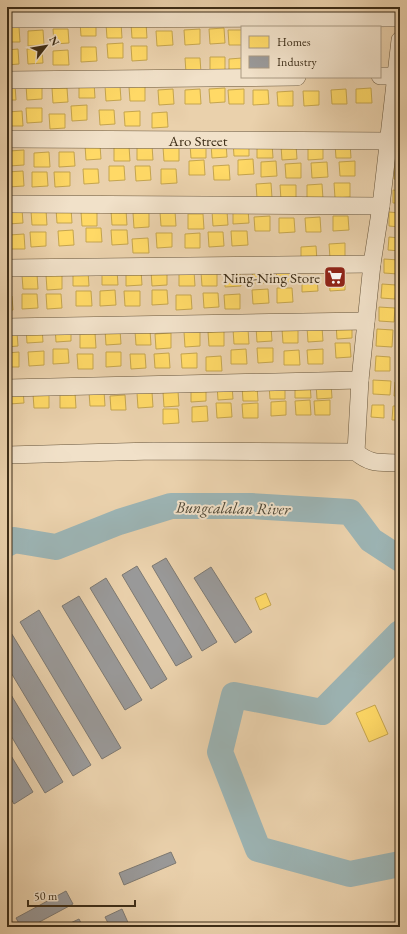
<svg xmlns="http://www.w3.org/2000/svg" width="407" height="934" font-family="'EB Garamond',serif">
  <rect width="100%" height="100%" fill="#ead1ac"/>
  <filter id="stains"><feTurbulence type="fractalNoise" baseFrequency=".005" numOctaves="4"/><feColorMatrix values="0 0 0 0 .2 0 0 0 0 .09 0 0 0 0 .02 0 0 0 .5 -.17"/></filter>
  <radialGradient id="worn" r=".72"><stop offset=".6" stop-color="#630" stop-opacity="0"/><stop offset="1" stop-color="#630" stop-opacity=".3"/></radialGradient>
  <g fill="#ffd966" stroke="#c5a54e">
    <path d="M157,7H172L173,14L157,15Z"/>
    <path d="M185,7H200L201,13L185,14Z"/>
    <path d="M209,7H225V12L210,13Z"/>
    <path d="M229,7H244V13L229,14Z"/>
    <rect x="257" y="7" width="15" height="5"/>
    <path d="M281,7H297V14H282Z"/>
    <rect x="308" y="7" width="15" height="6"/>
    <path d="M335,7H351V11L336,12Z"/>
    <rect x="360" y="7" width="15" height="4"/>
    <path d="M96,21V36H81L80,22Z"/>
    <path d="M121,23L122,38H107L106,24Z"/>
    <path d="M146,23L147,38H132L131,24Z"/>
    <path d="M19,27L20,42H7V28Z"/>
    <path d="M224,28L225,43L210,44L209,29Z"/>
    <path d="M53,29H68L69,43L54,44Z"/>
    <path d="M200,29V44L185,45L184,30Z"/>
    <path d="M43,30L44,45L28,46V31Z"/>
    <path d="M228,30H242V45H229Z"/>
    <path d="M156,31H172L173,45L157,46Z"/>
    <path d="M123,43V58H108L107,44Z"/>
    <path d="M131,46H147V60L132,61Z"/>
    <path d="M81,47H96L97,61L81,62Z"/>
    <path d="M18,49L19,64L7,65V50Z"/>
    <path d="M27,49H42L43,63L28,64Z"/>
    <path d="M68,50L69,65H53V51Z"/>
    <path d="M210,57H225V71L210,72Z"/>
    <path d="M185,58H200L201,73H186Z"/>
    <path d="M242,58V73H229V59Z"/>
    <path d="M94,83L95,98H79V84Z"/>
    <path d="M42,84V99L27,100L26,85Z"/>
    <path d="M7,85H15L16,100H7Z"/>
    <path d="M105,86H120L121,100L106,101Z"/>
    <path d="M145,86V101H130L129,87Z"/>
    <path d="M52,88H67L68,102L53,103Z"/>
    <path d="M225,88V102L210,103L209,89Z"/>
    <path d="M371,88L372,103H356V89Z"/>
    <path d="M173,89L174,104L159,105L158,90Z"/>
    <path d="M200,89L201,104H185V90Z"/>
    <path d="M244,89V104H229L228,90Z"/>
    <path d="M346,89L347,104H332L331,90Z"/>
    <path d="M253,90H268L269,104L253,105Z"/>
    <path d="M293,91V106H278L277,92Z"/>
    <path d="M303,91H319V105L304,106Z"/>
    <path d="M87,105V120L72,121L71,106Z"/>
    <path d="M26,108H42V122L27,123Z"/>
    <path d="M99,110H114L115,124L100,125Z"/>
    <path d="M22,111L23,126H8L7,112Z"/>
    <path d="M140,111V126H125L124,112Z"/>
    <path d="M167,112L168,127L152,128V113Z"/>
    <path d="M49,114H65V128L50,129Z"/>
    <path d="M249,141V156H234L233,142Z"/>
    <path d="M206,143V158H191L190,144Z"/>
    <path d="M226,143L227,157L212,158L211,144Z"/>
    <path d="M272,143L273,158H257V144Z"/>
    <path d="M350,143L351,158H336L335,144Z"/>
    <path d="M323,144V159L308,160V145Z"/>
    <path d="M85,145H100L101,159L86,160Z"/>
    <path d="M137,145H152L153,160H137Z"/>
    <path d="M296,145L297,159L282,160L281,146Z"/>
    <path d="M114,146H129L130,161H114Z"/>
    <path d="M179,146V161H164L163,147Z"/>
    <path d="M396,148L400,149V161H396Z"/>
    <path d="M24,150V165L9,166V151Z"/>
    <path d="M49,152L50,167H34V153Z"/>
    <path d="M59,152H74L75,166L59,167Z"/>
    <path d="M253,159L254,174L238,175V160Z"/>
    <path d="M204,160L205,175H189V161Z"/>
    <path d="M276,161L277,176L261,177V162Z"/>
    <path d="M355,161V176H340L339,162Z"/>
    <path d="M327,162L328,177L312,178L311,163Z"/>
    <path d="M301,163V178H286L285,164Z"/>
    <path d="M229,165L230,180H214L213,166Z"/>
    <path d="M109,166H124L125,180L109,181Z"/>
    <path d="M135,166H150L151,180L136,181Z"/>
    <path d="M395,166H400V180L394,179Z"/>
    <path d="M83,169H98L99,183L84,184Z"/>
    <path d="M161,169H176L177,183L161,184Z"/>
    <path d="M23,171L24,186L8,187L7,172Z"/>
    <path d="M32,172H47L48,186L32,187Z"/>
    <path d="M54,172H70V186L55,187Z"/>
    <path d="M271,183L272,198H257L256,184Z"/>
    <path d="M334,183H350V197L335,198Z"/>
    <path d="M322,184L323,199H307V185Z"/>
    <path d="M280,185H296V199L281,200Z"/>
    <path d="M393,190L400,191V203H393Z"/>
    <path d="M71,208L72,223H57L56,209Z"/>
    <path d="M7,209H22L23,223L8,224Z"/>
    <path d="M233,209H248L249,223L233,224Z"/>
    <path d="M46,210L47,225H32L31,211Z"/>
    <path d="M126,210L127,225H112L111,211Z"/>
    <path d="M97,211V226H82L81,212Z"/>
    <path d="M175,211L176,226H161L160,212Z"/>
    <path d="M212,211H227L228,225L213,226Z"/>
    <path d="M389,212L400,213V227L389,226Z"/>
    <path d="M133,213H149V227L134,228Z"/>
    <path d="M188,214H203L204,229H188Z"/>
    <path d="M270,216V231H255L254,217Z"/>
    <path d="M333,216H348L349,230L333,231Z"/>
    <path d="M320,217L321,232H306L305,218Z"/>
    <path d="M279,218H294L295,232L279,233Z"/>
    <path d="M86,228H101L102,242H86Z"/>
    <path d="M73,230L74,245L59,246L58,231Z"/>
    <path d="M111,230H127L128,244L112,245Z"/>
    <path d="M231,231H247L248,245L232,246Z"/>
    <path d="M30,232H46V246L31,247Z"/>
    <path d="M208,232H223L224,246L209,247Z"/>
    <path d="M156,233H172V247L157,248Z"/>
    <path d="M200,233V248H185V234Z"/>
    <path d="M24,234L25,249H10L9,235Z"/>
    <path d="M389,237L400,238V251L388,250Z"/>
    <path d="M148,238L149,253H133L132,239Z"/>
    <path d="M345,243V258H330L329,244Z"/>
    <path d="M316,246L317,261H301V247Z"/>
    <path d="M384,259L399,260L398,274L384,273Z"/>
    <path d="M292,267V282H277L276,268Z"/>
    <path d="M268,268V283H253L252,269Z"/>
    <path d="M117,270L118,285H102V271Z"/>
    <path d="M141,270L142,285L126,286V271Z"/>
    <path d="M167,270V285L152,286L151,271Z"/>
    <path d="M88,271L89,286H73V272Z"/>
    <path d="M194,271L195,286H179V272Z"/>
    <path d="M217,271V286H202L201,272Z"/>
    <path d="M225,272H240L241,286L225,287Z"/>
    <path d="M37,274L38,289H23L22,275Z"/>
    <path d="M62,274V289L47,290L46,275Z"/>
    <path d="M7,275H10L11,290H7Z"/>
    <path d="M329,276H345V290L330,291Z"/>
    <path d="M302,277H317L318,291L302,292Z"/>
    <path d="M382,284L396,285L395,299L381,298Z"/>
    <path d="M277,288H292L293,302L277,303Z"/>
    <path d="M268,289L269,303L253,304L252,290Z"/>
    <path d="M115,290L116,305L100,306V291Z"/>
    <path d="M152,290H167L168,304L152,305Z"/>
    <path d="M76,291H91L92,306H76Z"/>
    <path d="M124,291H140V306H125Z"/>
    <path d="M203,293H218L219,307L204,308Z"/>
    <path d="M22,294H37L38,308L22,309Z"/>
    <path d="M46,294H61L62,308L47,309Z"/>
    <path d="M240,294V309H225L224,295Z"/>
    <path d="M176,295H191L192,309L176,310Z"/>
    <path d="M7,296H12L13,310L7,311Z"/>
    <path d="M379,307L395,308L394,322L379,321Z"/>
    <path d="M352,323V338L337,339L336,324Z"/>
    <path d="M55,327H71V341L56,342Z"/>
    <path d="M256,327H271L272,341L257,342Z"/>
    <path d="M307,327H322L323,341L308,342Z"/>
    <path d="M26,328H42L43,342L27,343Z"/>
    <path d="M298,328V343H283L282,329Z"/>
    <path d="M233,329H248L249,344H234Z"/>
    <path d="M377,329L393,330L392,347L376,346Z"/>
    <path d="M105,330H120L121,344L106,345Z"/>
    <path d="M150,330L151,345H136L135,331Z"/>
    <path d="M224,331V346H209L208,332Z"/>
    <path d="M7,332H17L18,346L7,347Z"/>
    <path d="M184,332H200V346L185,347Z"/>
    <path d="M95,333L96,348H80V334Z"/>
    <path d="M171,333V348L156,349L155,334Z"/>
    <path d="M399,333H400V350H398Z"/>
    <path d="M335,343H350L351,357L336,358Z"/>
    <path d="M257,348H273V362L258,363Z"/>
    <path d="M53,349H68L69,363L53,364Z"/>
    <path d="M246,349L247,364H231V350Z"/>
    <path d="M323,349V364H308L307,350Z"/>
    <path d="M299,350L300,365H284V351Z"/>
    <path d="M44,351V365L29,366L28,352Z"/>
    <path d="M19,352V367H7V353Z"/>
    <path d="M106,352H121V366L106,367Z"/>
    <path d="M169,353L170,368H155L154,354Z"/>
    <path d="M197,353V368H182L181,354Z"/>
    <path d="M77,354H93V369H78Z"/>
    <path d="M130,354H145L146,368L131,369Z"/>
    <path d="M221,356L222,371H206V357Z"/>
    <path d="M376,356L390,357V371H375Z"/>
    <rect x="397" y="358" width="3" height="14"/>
    <path d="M373,380L391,381L390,395L373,394Z"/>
    <path d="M395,382H400V396H394Z"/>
    <path d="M310,383L311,398H295V384Z"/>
    <path d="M285,384V399H270L269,385Z"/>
    <path d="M316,384H331L332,398L317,399Z"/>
    <path d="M217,385H232L233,399L218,400Z"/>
    <path d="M242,386H257L258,401H243Z"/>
    <path d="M191,387H206V401L191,402Z"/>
    <path d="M8,389H23L24,403L9,404Z"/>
    <path d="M104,391L105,406H90L89,392Z"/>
    <path d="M178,391L179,406L164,407L163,392Z"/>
    <path d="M152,392L153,407L138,408L137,393Z"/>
    <path d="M49,393V408H34L33,394Z"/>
    <path d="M75,393L76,408H60V394Z"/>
    <path d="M125,395L126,410H111L110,396Z"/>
    <path d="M310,400L311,415H296L295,401Z"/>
    <path d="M330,400V415H315L314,401Z"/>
    <path d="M286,401V415L271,416V402Z"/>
    <path d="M216,403H231L232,417L217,418Z"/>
    <path d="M258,403V418H243L242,404Z"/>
    <path d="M372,405H384V418L371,417Z"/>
    <path d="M207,406L208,421L192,422V407Z"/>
    <path d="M393,406H400V420H392Z"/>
    <path d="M163,409H178L179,423L163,424Z"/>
    <path d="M266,593L271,605L260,610L255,598Z"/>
    <path d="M375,705L388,734L369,742L356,713Z"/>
  </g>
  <g fill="#999" stroke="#7d7972">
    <path d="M166,558L217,642L202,651L152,566Z"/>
    <path d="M137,566L192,657L176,666L122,575Z"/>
    <path d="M211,567L252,632L235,643L194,578Z"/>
    <path d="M106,578L167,679L151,689L90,588Z"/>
    <path d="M79,596L142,700L125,710L62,606Z"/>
    <path d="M39,610L121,748L102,759L20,622Z"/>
    <path d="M7,626L91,765L73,776L7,666Z"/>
    <path d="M7,688L63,782L45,793L7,729Z"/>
    <path d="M7,749L33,792L14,804L7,792Z"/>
    <path d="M171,852L176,863L124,885L119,873Z"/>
    <path d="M66,891L73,904L30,927H21L16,918Z"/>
    <path d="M122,909L130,927H110L105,917Z"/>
    <path d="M79,919L83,927H62Z"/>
  </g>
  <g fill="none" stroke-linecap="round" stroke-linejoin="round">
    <g stroke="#9cb4b4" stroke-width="26">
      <path d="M7,544L14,540L56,547L119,522L171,506H251L350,512L371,540L400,559"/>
      <path d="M400,633L322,712L234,695L220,752L258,849L350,874L400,864"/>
    </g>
    <g stroke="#68563c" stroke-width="18">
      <g id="street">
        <path d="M7,19L400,18"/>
        <path d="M380,76H395"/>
        <path d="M7,80L297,77"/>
        <path d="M7,139L389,141"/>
        <path d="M7,204L381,206"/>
        <path d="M7,268L372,264"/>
        <path d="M7,327L366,321"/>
        <path d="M7,388L360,380"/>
        <path d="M356,452L360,380L372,264L381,206L400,40"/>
        <path d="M7,455L153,451L356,452C371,465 380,462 400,463"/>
      </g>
    </g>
    <use href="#street" stroke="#f1e1c9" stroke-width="17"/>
  </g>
  <defs>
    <g id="supermarket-square" transform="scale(1.15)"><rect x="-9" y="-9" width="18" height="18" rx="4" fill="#8f2418" stroke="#f1e1c9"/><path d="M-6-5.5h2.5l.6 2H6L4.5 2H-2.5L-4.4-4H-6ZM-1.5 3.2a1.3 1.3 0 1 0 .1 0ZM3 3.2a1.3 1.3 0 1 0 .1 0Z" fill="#fff"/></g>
  </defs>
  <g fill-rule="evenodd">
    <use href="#supermarket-square" x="335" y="277"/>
  </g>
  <g text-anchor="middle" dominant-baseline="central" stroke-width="4" stroke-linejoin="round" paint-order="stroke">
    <g font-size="15" fill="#3d2d17" stroke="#f1e1c9">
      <text x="198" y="140">Aro Street</text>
    </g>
    <g font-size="15" fill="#3d2d17" stroke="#f1e1c9" text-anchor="end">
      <text x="320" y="277">Ning-Ning Store</text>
    </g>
    <g font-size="16" font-style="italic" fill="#504836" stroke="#f1e1c9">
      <text transform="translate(233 508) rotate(1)">Bungcalalan River</text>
    </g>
  </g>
  <rect width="407" height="934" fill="none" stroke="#ead1ac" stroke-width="24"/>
  <rect x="8" y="8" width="391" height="918" fill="none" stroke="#3d2d17" stroke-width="2"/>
  <rect x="12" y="12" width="383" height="910" fill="none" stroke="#3d2d17"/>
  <rect x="241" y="26" width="140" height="52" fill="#f1e1c9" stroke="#a99982"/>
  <rect x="249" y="36" width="20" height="12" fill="#ffd966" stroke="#a99982"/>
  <text x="277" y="46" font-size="12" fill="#3d2d17">Homes</text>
  <rect x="249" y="56" width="20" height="12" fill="#999999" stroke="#a99982"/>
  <text x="277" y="66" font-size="12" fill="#3d2d17">Industry</text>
  <g transform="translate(46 46) rotate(59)" stroke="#f1e1c9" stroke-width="3" paint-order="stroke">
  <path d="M0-3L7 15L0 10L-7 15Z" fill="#3d2d17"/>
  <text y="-6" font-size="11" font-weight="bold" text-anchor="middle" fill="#3d2d17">N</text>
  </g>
  <path d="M28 900v6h107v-6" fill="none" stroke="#3d2d17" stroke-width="2"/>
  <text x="34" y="900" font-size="12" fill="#3d2d17" stroke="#f1e1c9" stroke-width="3" paint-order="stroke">50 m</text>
  <rect width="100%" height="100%" filter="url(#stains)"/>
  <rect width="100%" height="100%" fill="url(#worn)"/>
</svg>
